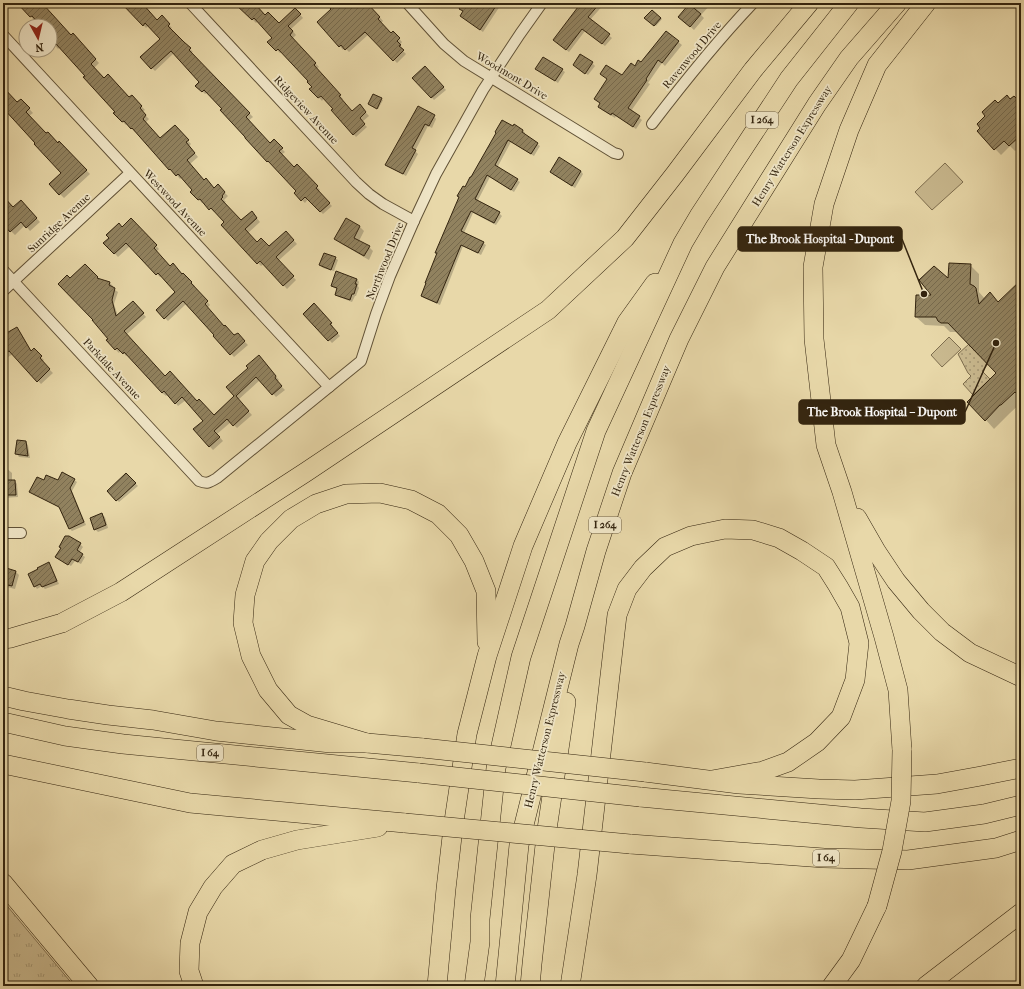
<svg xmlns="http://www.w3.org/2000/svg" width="1024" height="989" font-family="'IM FELL French Canon',serif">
  <defs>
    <pattern id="grass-tufts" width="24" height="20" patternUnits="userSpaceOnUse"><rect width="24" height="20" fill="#c9b98f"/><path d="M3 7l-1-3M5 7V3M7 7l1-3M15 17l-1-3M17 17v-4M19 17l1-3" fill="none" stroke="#a49673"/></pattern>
    <pattern id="park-dots" width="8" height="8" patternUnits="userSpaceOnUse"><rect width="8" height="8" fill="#c9b98f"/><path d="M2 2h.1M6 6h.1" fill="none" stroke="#a49673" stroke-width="1.8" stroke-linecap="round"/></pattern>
    <pattern id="building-hatch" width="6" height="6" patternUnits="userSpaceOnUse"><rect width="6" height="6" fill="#91825f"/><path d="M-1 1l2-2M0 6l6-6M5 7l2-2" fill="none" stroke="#776a4d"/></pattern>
  </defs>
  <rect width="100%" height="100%" fill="#e8d8a9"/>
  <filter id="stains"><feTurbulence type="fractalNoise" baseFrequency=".005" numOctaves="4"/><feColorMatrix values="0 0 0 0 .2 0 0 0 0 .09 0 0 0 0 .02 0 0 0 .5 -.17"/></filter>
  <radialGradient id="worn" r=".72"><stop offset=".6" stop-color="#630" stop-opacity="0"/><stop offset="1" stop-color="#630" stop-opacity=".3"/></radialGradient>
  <path fill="url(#grass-tufts)" stroke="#7e6e4f" d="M3,901L74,986H3Z"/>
  <path fill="url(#park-dots)" stroke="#7e6e4f" d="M969,344L988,364L982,371L990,379L973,395L963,384L971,376L968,373L958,354Z"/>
  <g fill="#c9b98f" stroke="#7e6e4f">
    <path d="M945,163L963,182L932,210L915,192Z"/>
    <path d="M949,337L961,349L942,367L931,355Z"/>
  </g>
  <g fill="#0003">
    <path d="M18,3H42L47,8L46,9L71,36L73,35L99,63L94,68L104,79L129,98L132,96L145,110L142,112L149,119L145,123L161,139L175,126L191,144L189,146L198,157L190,164L204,181L214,189H221L228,196L224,200L226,202L224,203L241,222L255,216L260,222L248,233L257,243L269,248L286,232L297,244L278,261L296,280L287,289L264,264L261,266L222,225L226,222L215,211L214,212L204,202L202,203L192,192L193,190L182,177L180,179L174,172H173L136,131L135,132L127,124L126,125L123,122L115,113L116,112L86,76L60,47L58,49L50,40V26H42L36,19L34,20Z"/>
    <path d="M123,3H142L157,21L164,20L172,28L170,29L193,52L191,53L253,117L248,121L270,144L274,141L285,152L281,155L294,168L297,165L320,190L318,192L332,206L323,214L308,199L305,203L295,193L297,191L272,164H271L268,162L246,138L223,109L208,92L205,94L197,86L201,82L174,53L155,71L141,57L161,39L149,25L146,28Z"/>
    <path d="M234,3H253L265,16L279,24L295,9L303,18L291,29L296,35L292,39L319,67L316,69L343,99L342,100L353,112L360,106L369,116L362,122L367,127L356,137L332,110L334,109L324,98L322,101L311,89L313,87L309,81L282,52L280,53L269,42L273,38L258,21L256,23L238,5L237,6Z"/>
    <path d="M327,3H367L383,21L381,23L391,34L393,32L402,42L400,45L403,49L402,50L406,54L397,63L369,34L349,52L345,48L343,50L319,22L333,10Z"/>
    <path d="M457,3H506L502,8L500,6L483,32L464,18V12L461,9L462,7Z"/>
    <path d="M583,3H605L590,20L612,38L605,46L585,31L569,52L557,43Z"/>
    <path d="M691,3H712L701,15L704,18L694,30L680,17Z"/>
    <path d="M652,11L662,19L656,26L646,18Z"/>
    <path d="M666,32L682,45L665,66L662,63L648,83L650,84L631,111L642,120L636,129L616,116L615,118L602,110L599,106L601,104L595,99L608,79L601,74L623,76L641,63Z"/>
    <path d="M592,63L595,66L588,75L574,65Z"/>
    <path d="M425,68L446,90L434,100L414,78Z"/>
    <path d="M562,70L565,72L558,83L539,71Z"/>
    <path d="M3,80L8,85L4,89L18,104L21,100L33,113L29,116L46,134L58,144L59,143L90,174L64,198L50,184L62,173L37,143L3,107Z"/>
    <path d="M373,95L383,100L378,109L370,105Z"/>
    <path d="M1010,100L1021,104V146L1015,151L1010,146L1001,155L978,131L998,104Z"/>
    <path d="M418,108L434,116L436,119L432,128L428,126L415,151L418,154L406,176L389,167L387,165Z"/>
    <path d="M513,127L523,130L525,133L524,135L540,146L534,156L511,142L497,168L517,180L520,182L514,192L490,177L477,202L499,213L502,216L496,225L473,213L464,233L483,243L486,245L481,255L463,246L440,305L424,298L422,295L438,254L436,252L465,188Z"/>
    <path d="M581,171L583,174L575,188L554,175L551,172Z"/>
    <path d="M3,197L14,208L21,202L40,222L30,231L25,225L15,235L3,223Z"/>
    <path d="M131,220L159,249L156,252L170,267L182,275L183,274L195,286L194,287L210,305L207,308L224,327L234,337L237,334L248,345L234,357L186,304L168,321L157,310L176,292L162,276L160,277L130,246L118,257L105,243Z"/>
    <path d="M346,220L360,227L364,231L359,241L369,247L373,251L369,260L340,243L336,239Z"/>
    <path d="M335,258L338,260L334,271L323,268L320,265Z"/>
    <path d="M85,265L99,280L110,283L113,286L112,288L118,292L114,304L118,316L133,302L146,317L126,335L165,377L214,417L236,396L262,360L279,380L277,382L285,390L276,397L260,380L238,400L252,415L237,428L231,422L217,434L223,441L213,450L194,430L204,421L186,400L178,406L168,394L166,396L162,393L128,355L126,356L121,350L119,353L107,341L109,339L94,320L70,279Z"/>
    <path d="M970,265L979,274V292L985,299L990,294L999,303L1021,286V403L1010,413L994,429L986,420L998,373L958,332H950L944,326L925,325L916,317L933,296L949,281Z"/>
    <path d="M357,279L359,282L358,286L359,288L356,296H355L352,302L339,297L336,295L338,289L334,288L332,286Z"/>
    <path d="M314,305L333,326L332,327L340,336L332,343L304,314Z"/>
    <path d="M16,328L20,332L32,352L34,350L44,360L42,362L53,373L41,384L13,354L3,360V334L4,333L6,335Z"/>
    <path d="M25,442L28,445L30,458L19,457L17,454Z"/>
    <path d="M3,466H4L12,473V481H15L17,484L18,497L3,498Z"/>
    <path d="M126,474L138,486L119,502L109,491Z"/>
    <path d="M74,480L77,482L72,491L86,525L72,531L69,528L61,508L44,482H58Z"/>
    <path d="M102,515L105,517L108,528L98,532L95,529Z"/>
    <path d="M80,544L83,547L79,553L85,557L81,564L75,561L71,566L59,559Z"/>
    <path d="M49,563L51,566L59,584L45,589L42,586L37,589L35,586Z"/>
    <path d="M3,568L16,572L19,575L15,589L7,587L5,595L3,594Z"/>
  </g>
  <g fill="url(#building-hatch)" stroke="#33240f">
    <path d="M17,3H42L71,35L73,33L96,59L91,64L104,78L108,74L129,97L132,95L142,106L140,108L146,115L143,119L160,138L175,125L189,140L186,142L195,153L187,160L204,180L206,178L214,188L218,184L225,192L222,196L223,197L221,199L241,220L252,211L257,218L245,229L257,242L261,238L269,246L286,231L294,240L276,257L294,276L283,286L260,261L257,264L221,225L224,222L211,208L209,210L200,199L198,200L190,192L192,190L178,174L176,176L170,169L169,170L132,128L131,129L124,121L122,122L113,113L115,112L83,77L85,76L56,44L54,46L50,41V26H41L32,16L30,17Z"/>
    <path d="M121,3H142L157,20L162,15L170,24L168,26L184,42L191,48L189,50L250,113L246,117L270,143L274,139L283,148L279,151L294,167L297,164L318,186L316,188L330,203L320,212L305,197L301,201L294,193L296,191L268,161L267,162L245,138V137L220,110L222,109L204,90L202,92L195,86L199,82L171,51L151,69L140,57L160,39L145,23L143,26Z"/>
    <path d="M234,3H258L256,5L265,15L268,12L279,23L295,8L301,14L288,26L293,31L290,35L316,63L314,65L341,95L339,96L352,111L360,104L366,112L360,118L365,124L353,135L331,110L333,109L321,96L318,98L309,89L312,87L307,82L308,81L278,49L276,51L267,42L272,38L254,18L252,20Z"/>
    <path d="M326,3H367L380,17L378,19L391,33L393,31L400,38L397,41L401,45L399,46L404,50L393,61L365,32L345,50L341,45L339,47L317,22L331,9Z"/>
    <path d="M463,3H498L480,30L460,16L463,11L459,9Z"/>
    <path d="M581,3H600L588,17L610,34L602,44L582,29L566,50L553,40Z"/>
    <path d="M689,4L701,14L690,27L678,17Z"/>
    <path d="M652,10L661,18L654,26L644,18Z"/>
    <path d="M666,31L679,41L662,63L658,60L646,79L647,80L628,108L640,116L633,127L612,113L611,115L598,107L600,103L594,99L607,79L600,74L606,65L622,75L631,63L635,66L638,60L641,62Z"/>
    <path d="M580,54L593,62L585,74L573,65Z"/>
    <path d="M543,57L563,69L555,81L535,69Z"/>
    <path d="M425,66L444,87L431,98L412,78Z"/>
    <path d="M3,87L17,102L21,99L30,108L26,112L46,133L48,132L58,143L59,141L87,170L59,195L49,184L61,173L34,144L35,143L3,108Z"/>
    <path d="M373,94L382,98L377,109L368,104Z"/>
    <path d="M1007,95L1010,99L1014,96L1021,103V135L1009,146L1004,141L994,150L977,131L980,128L977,124L985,116L982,112L995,100L998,103Z"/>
    <path d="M418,106L435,115L429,126L425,124L412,148L416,150L403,174L385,165Z"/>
    <path d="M502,120L513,126L514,124L523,130L522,132L538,143L531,154L508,140L495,165L518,179L511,190L487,175L475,199L500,212L494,223L471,211L461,231L484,242L478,253L461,245L437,303L421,296L426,283H425L437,253H435L459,197L457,196L463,186L465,187L470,177H471L496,133L495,132Z"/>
    <path d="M559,157L581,171L572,186L550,172Z"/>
    <path d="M3,196L13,207L21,200L37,218L26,228L21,222L10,232L3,224Z"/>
    <path d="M131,218L157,245L154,248L170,266L173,263L182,274L183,273L192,282L191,283L208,301L205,304L224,326L225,325L234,335L238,333L245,341L230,355L213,336L214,335L183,301L164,319L156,310L175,292L158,273L156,275L126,243L114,254L103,243L109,238L106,235L119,223L122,227Z"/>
    <path d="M346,218L360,226L354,238L370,246L364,256L334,239Z"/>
    <path d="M324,253L336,257L331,270L319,265Z"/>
    <path d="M949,263L971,264L970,284L974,286L976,288L979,304L990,292L998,302L1021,280V398L1015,392L1001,405H1000L985,421L967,402L996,373L948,323H941L938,321L936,317H915L916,295H931L919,280L934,266L948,278Z"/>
    <path d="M85,264L98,277L97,278L110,282L109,285L115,288L112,300L116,316L133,301L144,313L124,331L165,376L170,371L197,401L199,399L214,415L234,396L226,387L248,368L246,366L259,355L276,376L275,378L282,386L272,395L256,377L236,396L249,411L233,426L227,419L214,431L220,437L209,447L193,429L203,421L182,397L175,404L164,391L162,393L124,352L123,354L117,348L115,350L106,340L108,339L92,320H93L58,284L67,275L70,278Z"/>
    <path d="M336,271L357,279L355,284H357L354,294H352L350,300L335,295L337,288L331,286Z"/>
    <path d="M314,303L332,323L330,324L338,333L328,341L303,314Z"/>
    <path d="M17,327L31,351L34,348L42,356L40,358L50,369L37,382L9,351L3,354V335Z"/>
    <path d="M17,440L26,441L28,456L15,454Z"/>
    <path d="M62,472L75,479L70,488L84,522L69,529L59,507L29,492L37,477L44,480L46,475L58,480Z"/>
    <path d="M126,473L136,483L122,496L116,501L107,491Z"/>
    <path d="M3,480H15L16,495H3Z"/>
    <path d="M102,513L106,525L94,530L90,518Z"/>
    <path d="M65,536H69L81,543L77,550L83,554L78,562L72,559L68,565L55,557L61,548L59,547Z"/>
    <path d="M49,562L57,581L42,587L40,584L34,587L28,574L38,569L37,568Z"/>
    <path d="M3,567L16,571L12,586L3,584Z"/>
  </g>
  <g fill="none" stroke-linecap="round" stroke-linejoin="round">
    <g stroke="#605136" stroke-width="12">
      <g id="minor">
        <path d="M190,3L356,182L369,194L383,204L414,221"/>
        <path d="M407,3L444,44L464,61L614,153L618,154"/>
        <path d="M3,35L329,387"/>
        <path d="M652,124C684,82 717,41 753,3"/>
        <path d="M3,270L199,481C207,484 209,483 217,478L361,361L376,314L390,276L414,221L436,174L483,90L520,34L542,3"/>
        <path d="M3,291L130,173"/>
        <path d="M3,533H21"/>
      </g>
    </g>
    <g stroke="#33240f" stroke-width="20">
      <g id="motorway">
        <path d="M857,518L876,551L896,581L921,611L942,632L970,653L1021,677"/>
        <path d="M3,639L11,638L62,623L121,592L306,472L548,310L625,238L675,174L753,70L809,3"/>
        <path d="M3,696L24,701L68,709L108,715L153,720L216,731L331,743H367L423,748"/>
        <path d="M3,722L65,736L123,744L419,773"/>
        <path d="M367,743L307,725L289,715L268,690L251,656L243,623L245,595L255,561L269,541L291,519L316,504L346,494L380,493L411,500L438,514L459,535L474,561L486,591L487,642"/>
        <path d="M902,750L898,690L884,637L842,492L826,445L814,339L813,267L824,204L849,130L877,65L926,3"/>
        <path d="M3,764L190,803L405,823"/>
        <path d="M645,772L739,784L819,789L855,790L937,784L981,776L1021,768"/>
        <path d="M640,797L861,818L925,822L984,814L1021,805"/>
        <path d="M630,844L824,858L908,860L996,848L1021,840"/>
        <path d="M3,883L63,955L89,986"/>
        <path d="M194,986L189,971L190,943L198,912L213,887L233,864L262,850L297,840L378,827"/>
        <path d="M437,986L446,889L453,828L467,734L487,656L523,546L567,443L627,322L655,283"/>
        <path d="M474,986L480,942V919L496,768L521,657L596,431L683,243L699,216L789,79L849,3"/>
        <path d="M505,986L519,845L569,644L575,626L596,551L622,473L679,339L715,267L817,104L849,58L897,3"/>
        <path d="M530,986L532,964L546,836L566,702"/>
        <path d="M570,986L587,875L617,615L627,589L643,568L665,547L691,536L725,529L753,530L779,538L802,551L826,567L838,586L850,607L859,643L855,680L841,717L817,742L788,762L763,771L712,780"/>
        <path d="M832,986L851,960L877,906"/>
        <path d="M926,986L1021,913"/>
      </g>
    </g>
    <use href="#minor" stroke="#f0e6c7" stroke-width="10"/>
    <use href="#motorway" stroke="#e8d8a9" stroke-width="19"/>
    <g stroke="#33240f" stroke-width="20" stroke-linecap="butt">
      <g id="motorway-bridge">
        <path d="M423,748L645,772"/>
        <path d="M419,773L640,797"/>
        <path d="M405,823L630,844"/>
        <path d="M877,906L892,851L901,801L902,750"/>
      </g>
    </g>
    <use href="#motorway-bridge" stroke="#e8d8a9" stroke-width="19"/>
  </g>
  <g text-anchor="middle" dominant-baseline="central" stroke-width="3.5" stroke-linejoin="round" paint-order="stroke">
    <g fill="#f0e6c7" stroke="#6c5e46" stroke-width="1">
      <rect x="746" y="112" width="32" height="16" rx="3"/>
      <rect x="589" y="517" width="32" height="16" rx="3"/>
      <rect x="197" y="745" width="26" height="16" rx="3"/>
      <rect x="813" y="850" width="26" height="16" rx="3"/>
    </g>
    <g font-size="10" font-weight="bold" fill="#33240f">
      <text x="762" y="120">I 264</text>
      <text x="605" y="525">I 264</text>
      <text x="210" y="753">I 64</text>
      <text x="826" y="858">I 64</text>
    </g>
    <g font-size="11" fill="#33240f" stroke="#f0e6c7">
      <text transform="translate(692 55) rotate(-50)">Ravenwood Drive</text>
      <text transform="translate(512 76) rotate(31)">Woodmont Drive</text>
      <text transform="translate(306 110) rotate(47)">Ridgeview Avenue</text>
      <text transform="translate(792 146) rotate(-58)">Henry Watterson Expressway</text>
      <text transform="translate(175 203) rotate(47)">Westwood Avenue</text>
      <text transform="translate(59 223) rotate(-43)">Sunridge Avenue</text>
      <text transform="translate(385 261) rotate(-68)">Northwood Drive</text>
      <text transform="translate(112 369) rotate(47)">Parkdale Avenue</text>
      <text transform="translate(641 431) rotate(-68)">Henry Watterson Expressway</text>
      <text transform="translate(545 740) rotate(-76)">Henry Watterson Expressway</text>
    </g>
  </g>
  <path fill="none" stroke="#33240f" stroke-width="1.5" d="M924 294L902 239M996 343L965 412"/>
  <g fill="#33240f" stroke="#f0e6c7" stroke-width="1.5">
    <circle cx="924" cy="294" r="4"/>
    <circle cx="996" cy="343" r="4"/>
  </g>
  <g fill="#33240f" stroke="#33240f" stroke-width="1.5">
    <rect x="738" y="227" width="164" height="24" rx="4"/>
    <rect x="799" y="400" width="166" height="24" rx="4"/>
  </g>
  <g font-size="12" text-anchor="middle" font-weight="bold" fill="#fff">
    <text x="820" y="243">The Brook Hospital - Dupont</text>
    <text x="882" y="416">The Brook Hospital – Dupont</text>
  </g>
  <rect width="1024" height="989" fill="none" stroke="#e8d8a9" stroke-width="16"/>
  <rect x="4" y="4" width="1016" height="981" fill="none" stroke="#33240f" stroke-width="2"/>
  <rect x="8" y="8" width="1008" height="973" fill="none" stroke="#33240f"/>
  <g transform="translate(38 38) rotate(172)"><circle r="19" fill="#f0e6c7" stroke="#a4987d"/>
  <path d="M0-3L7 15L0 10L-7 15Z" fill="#8f2418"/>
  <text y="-6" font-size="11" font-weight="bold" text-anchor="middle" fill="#33240f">N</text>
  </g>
  <rect width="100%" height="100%" filter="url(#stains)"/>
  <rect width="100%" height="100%" fill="url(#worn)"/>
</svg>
